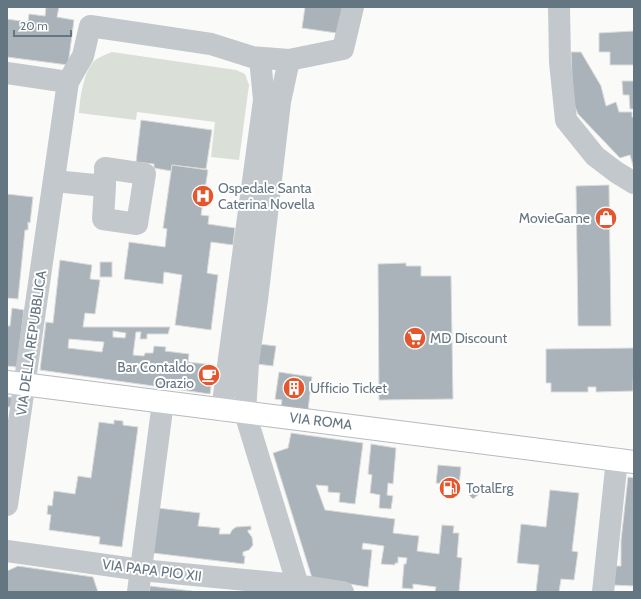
<svg xmlns="http://www.w3.org/2000/svg" width="641" height="599" font-family="Cabin,sans-serif">
  <rect width="100%" height="100%" fill="#fafaf8"/>
  <path fill="#dadfd7" d="M112,52L236,70L245,74L249,85L239,160L211,157L215,122L137,112L136,120L79,113C80,98 84,67 97,59C101,56 107,54 112,52Z"/>
  <g fill="#aab3b9" stroke="#dcdcda" fill-rule="evenodd">
    <path d="M46,7H59L57,17L74,20L68,65L7,57V19L28,22L29,14L45,16Z"/>
    <path d="M305,7H347L343,34L302,28Z"/>
    <path d="M634,31V65H610V52H599V33Z"/>
    <path d="M571,52H581L601,86L606,106L616,102L619,112H632V117H634V169L630,155L620,158L578,114L573,102Z"/>
    <path d="M622,81H634V109H630L629,95H623Z"/>
    <path d="M141,120L212,130L206,169L172,165L171,171L154,168V164L136,162Z"/>
    <path d="M172,165L208,170L201,215L209,216L208,224L235,228L233,245L211,242L207,273L218,275L211,330L175,325L182,275L164,272L163,284L124,279L129,242L165,247L167,229L163,228Z"/>
    <path d="M609,185L611,326H578L576,186Z"/>
    <path d="M7,194L33,197L30,223L28,222V230H25L18,299L7,298Z"/>
    <path d="M60,260L92,265L90,279L100,280L95,314L85,313L83,327H170L168,334H147V339H140L141,332H136L133,355L144,356L145,353H153L154,346L166,347L165,351L189,354L188,362L214,365L210,394L40,370L46,322L53,323ZM113,331L126,333L125,338L113,337ZM69,339L104,342L102,352L68,348Z"/>
    <rect x="100" y="262" width="12" height="15"/>
    <path d="M406,263V266H421V276H451L453,399L379,400L378,264Z"/>
    <path d="M12,308L24,310L17,367L7,366V326H10Z"/>
    <path d="M259,344L276,346L273,366L257,364Z"/>
    <path d="M634,348L633,391L596,392V387H588V392H551V383H546V349Z"/>
    <path d="M279,372L312,377L308,410L281,406L282,400L275,399Z"/>
    <path d="M7,397H12L11,407H7Z"/>
    <path d="M114,420L123,421V425L138,427L122,547L99,544L100,537L49,530L51,515L47,514L48,505L52,506L54,491L75,494L78,476L91,478L99,422L114,424Z"/>
    <path d="M291,433L363,443L355,504L339,502L340,493L328,492V486L316,485L325,510L395,519L393,533L419,536L417,551L439,554L442,525L454,526L453,533H459L457,557L462,558L459,592H435L436,587L413,584V589L402,588L404,564H406L407,558L398,557V563H395V565L381,564L384,546L363,543L362,549L372,550L368,587L312,578L273,453L288,448Z"/>
    <path d="M371,444L396,448L393,484L388,483L387,495L393,496L391,509L379,508L380,495L370,493L372,475L368,474Z"/>
    <path d="M438,465L461,467L459,486L436,483Z"/>
    <path d="M628,477L634,478V586L613,585L614,566H621V541Z"/>
    <path d="M480,484L485,489L473,499L468,494Z"/>
    <path d="M550,490L579,493L572,551L578,552L574,580L561,579L559,592H536L539,565L517,563L521,524L546,527Z"/>
    <path d="M158,508L200,513L198,526L220,528L219,534H230L232,530L236,527L251,526V530H248V532L252,537L253,545L249,550L243,552V556H245L244,564L153,553Z"/>
    <path d="M18,566L93,577L98,592H7V571Z"/>
    <path d="M150,586L192,591L191,592H149Z"/>
  </g>
  <g fill="none" stroke-linecap="round" stroke-linejoin="round">
    <g stroke="#b5babe" stroke-width="24">
      <path id="major" d="M7,382L634,462"/>
    </g>
    <g stroke="#c3c8cc" stroke-width="22">
      <path d="M559,7L560,62L566,120L595,156L616,172L634,183"/>
      <path d="M289,60L280,102L257,300L248,363L245,413L300,592"/>
      <path d="M7,73L68,82"/>
      <path d="M54,181L105,186L103,219L137,224L145,174L105,168V186"/>
      <path d="M222,410L264,100L260,58"/>
      <path d="M7,505L68,82L83,56L90,26L211,44L252,57L289,60L343,49L353,7"/>
      <path d="M7,551L141,570L297,585L343,592"/>
      <path d="M138,592L163,402"/>
      <path d="M603,592L617,459"/>
    </g>
    <use href="#major" stroke="#fff" stroke-width="22"/>
  </g>
  <defs>
    <g id="hospital-disc" transform="scale(1.15)"><circle r="9.5" fill="#e4572e" stroke="#fff"/><path d="M-5-5h3v3.5h4V-5h3V5h-3V1.5h-4V5h-3Z" fill="#fff"/></g>
    <g id="shop-disc" transform="scale(1.15)"><circle r="9.5" fill="#e4572e" stroke="#fff"/><path d="M-5-2.5h2.3a2.7 3.5 0 0 1 5.4 0H5L5.5 6h-11ZM-1.5-2.5h3a1.5 2.3 0 0 0-3 0Z" fill="#fff"/></g>
    <g id="supermarket-disc" transform="scale(1.15)"><circle r="9.5" fill="#e4572e" stroke="#fff"/><path d="M-6-5.5h2.5l.6 2H6L4.5 2H-2.5L-4.4-4H-6ZM-1.5 3.2a1.3 1.3 0 1 0 .1 0ZM3 3.2a1.3 1.3 0 1 0 .1 0Z" fill="#fff"/></g>
    <g id="cafe-disc" transform="scale(1.15)"><circle r="9.5" fill="#e4572e" stroke="#fff"/><path d="M-5.5-4.5H6V0H3Q3 3.5 0 3.5H-2.5Q-5.5 3.5-5.5 0ZM3-3.2v2h1.7v-2ZM-6 4.5H4V6H-6Z" fill="#fff"/></g>
    <g id="building-disc" transform="scale(1.15)"><circle r="9.5" fill="#e4572e" stroke="#fff"/><path d="M-4-6H4V6H1V3H-1V6H-4ZM-2.5-4.3h1.7v1.8h-1.7ZM.8-4.3h1.7v1.8H.8ZM-2.5-1h1.7V.8h-1.7ZM.8-1h1.7V.8H.8Z" fill="#fff"/></g>
    <g id="fuel-disc" transform="scale(1.15)"><circle r="9.5" fill="#e4572e" stroke="#fff"/><path d="M-5.5-6h7V0h2V4h1.3V-2.5L3-4.5l.8-.8L6-3V5H2.5V1h-1V6h-7ZM-4.2-4.7v3.2H.2V-4.7Z" fill="#fff"/></g>
  </defs>
  <g fill-rule="evenodd">
    <use href="#hospital-disc" x="203" y="196"/>
    <use href="#shop-disc" x="606" y="218"/>
    <use href="#supermarket-disc" x="415" y="338"/>
    <use href="#cafe-disc" x="209" y="375"/>
    <use href="#building-disc" x="294" y="388"/>
    <use href="#fuel-disc" x="450" y="488"/>
  </g>
  <g text-anchor="middle" dominant-baseline="central" stroke-width="4" stroke-linejoin="round" paint-order="stroke">
    <g font-size="14" fill="#657683" stroke="#fff" text-anchor="start">
      <text x="218" y="188">Ospedale Santa<tspan x="218" dy="16">Caterina Novella</tspan></text>
      <text x="590" y="218" text-anchor="end">MovieGame</text>
      <text x="430" y="338">MD Discount</text>
      <text x="194" y="367" text-anchor="end">Bar Contaldo<tspan x="194" dy="16">Orazio</tspan></text>
      <text x="310" y="388">Ufficio Ticket</text>
      <text x="466" y="488">TotalErg</text>
    </g>
    <g font-size="14" fill="#657683" stroke="#fff">
      <text transform="translate(31 343) rotate(-82)">VIA DELLA REPUBBLICA</text>
      <text transform="translate(321 421) rotate(7)">VIA ROMA</text>
      <text transform="translate(152 570) rotate(7)">VIA PAPA PIO XII</text>
    </g>
  </g>
  <rect width="641" height="599" fill="none" stroke="#657683" stroke-width="16"/>
  <path d="M14 30v6h57v-6" fill="none" stroke="#657683" stroke-width="2"/>
  <text x="20" y="30" font-size="12" fill="#657683" stroke="#ffffff" stroke-width="3" paint-order="stroke">20 m</text>
</svg>
